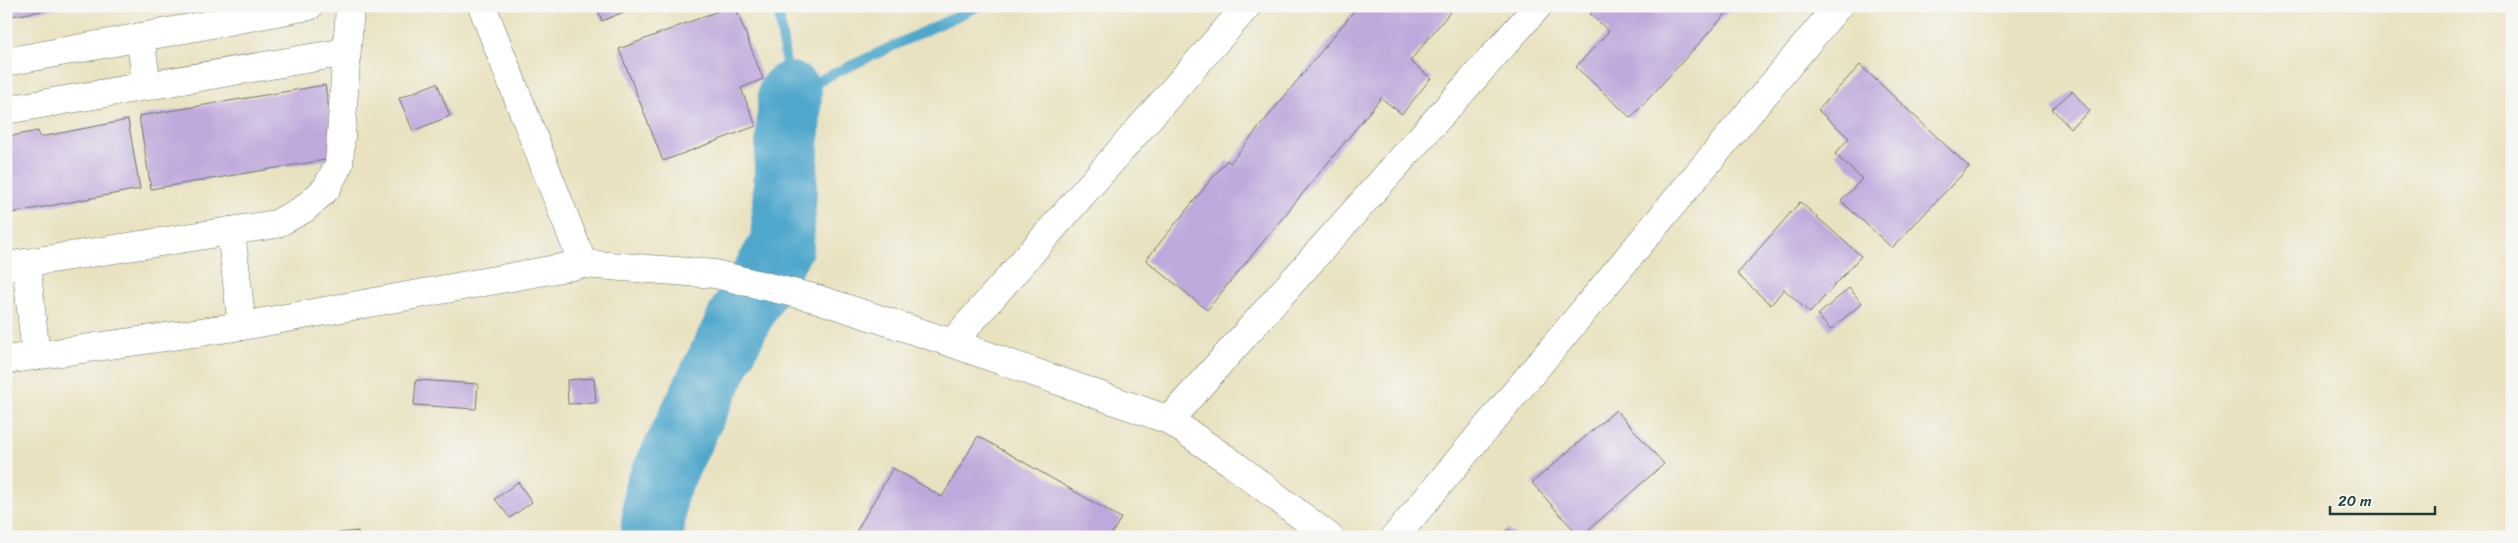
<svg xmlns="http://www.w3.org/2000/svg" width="2518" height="543" font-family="Sriracha,sans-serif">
  <rect width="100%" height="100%" fill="#f6f6f2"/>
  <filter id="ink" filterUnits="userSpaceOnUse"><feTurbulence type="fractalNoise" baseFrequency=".02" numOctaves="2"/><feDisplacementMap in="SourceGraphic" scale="10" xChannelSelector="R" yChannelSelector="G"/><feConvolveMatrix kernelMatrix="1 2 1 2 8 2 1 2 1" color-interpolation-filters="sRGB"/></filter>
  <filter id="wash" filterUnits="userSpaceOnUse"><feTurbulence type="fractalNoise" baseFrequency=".0096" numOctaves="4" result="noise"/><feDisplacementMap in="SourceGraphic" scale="20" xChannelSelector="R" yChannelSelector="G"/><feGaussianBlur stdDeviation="1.12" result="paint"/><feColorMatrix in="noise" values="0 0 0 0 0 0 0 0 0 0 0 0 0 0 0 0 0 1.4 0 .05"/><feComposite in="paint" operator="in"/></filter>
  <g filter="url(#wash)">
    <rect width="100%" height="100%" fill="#e9e2c0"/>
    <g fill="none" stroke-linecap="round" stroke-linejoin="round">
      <path stroke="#4fa7cc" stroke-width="10" d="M778,6L790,94L979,6"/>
      <path stroke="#4fa7cc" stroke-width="64" d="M652,537L656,490L740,317L782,244L790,94"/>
    </g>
    <g id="blocks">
      <g fill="#bfa8dc">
        <path d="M6,6H65V7L6,17Z"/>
        <path d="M596,6H638L602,21Z"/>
        <path d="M731,6H735L763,79L741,88L756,126L663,161L619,49Z"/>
        <path d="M1358,6H1455L1410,61L1431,78L1402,114L1381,98L1207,310L1146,260L1227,160L1230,163Z"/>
        <path d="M1597,6H1733L1631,118L1576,67L1609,31L1590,14Z"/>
        <path d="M1860,65L1969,167L1892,248L1841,201L1862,179L1835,154L1849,138L1818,110Z"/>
        <path d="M437,83L450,116L413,131L399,98Z"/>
        <path d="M325,85L337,158L151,189L139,116Z"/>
        <path d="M2072,91L2090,111L2070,128L2052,109Z"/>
        <path d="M128,120L140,189L6,214V137L38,131L40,137Z"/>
        <path d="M1800,202L1861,256L1810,313L1784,289L1771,305L1737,274Z"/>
        <path d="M1849,288L1862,303L1830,330L1818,315Z"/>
        <path d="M594,378L596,403L568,404L567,380Z"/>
        <path d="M416,380L478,384L476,409L414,405Z"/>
        <path d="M1616,410L1664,464L1580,537L1532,483Z"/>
        <path d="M978,436L1121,518L1110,537H853L893,468L942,497Z"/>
        <path d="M518,482L532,502L510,518L495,499Z"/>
        <path d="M1507,529L1519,537H1502Z"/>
        <path d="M358,531V537H330V534Z"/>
      </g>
    </g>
  </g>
  <g filter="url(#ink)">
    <use href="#blocks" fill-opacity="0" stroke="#667765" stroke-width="1"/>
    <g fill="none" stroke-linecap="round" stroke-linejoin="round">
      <g stroke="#667765" stroke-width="29">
        <g id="minor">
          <path d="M482,6L583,264"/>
          <path d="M140,37L147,86"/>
          <path d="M6,62L309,6"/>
          <path d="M6,110L346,52"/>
          <path d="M231,231L242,326"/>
          <path d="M26,263L36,356"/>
          <path d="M6,266L276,224L304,209L326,189L339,164L350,6"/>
          <path d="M952,343L1247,6"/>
          <path d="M6,360L242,326L583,264L715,274L818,299L952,343L1169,420L1232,463L1329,537"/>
          <path d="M1169,420L1538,6"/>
          <path d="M1395,537L1838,6"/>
        </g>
      </g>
      <use href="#minor" stroke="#fff" stroke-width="28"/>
    </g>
  </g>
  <rect width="2518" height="543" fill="none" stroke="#f6f6f2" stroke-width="25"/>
  <path d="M2330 506v8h105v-8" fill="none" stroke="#1f3d34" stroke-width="2.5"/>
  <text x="2338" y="506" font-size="15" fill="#1f3d34" stroke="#f6f6f2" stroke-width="4" paint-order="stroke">20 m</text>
</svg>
